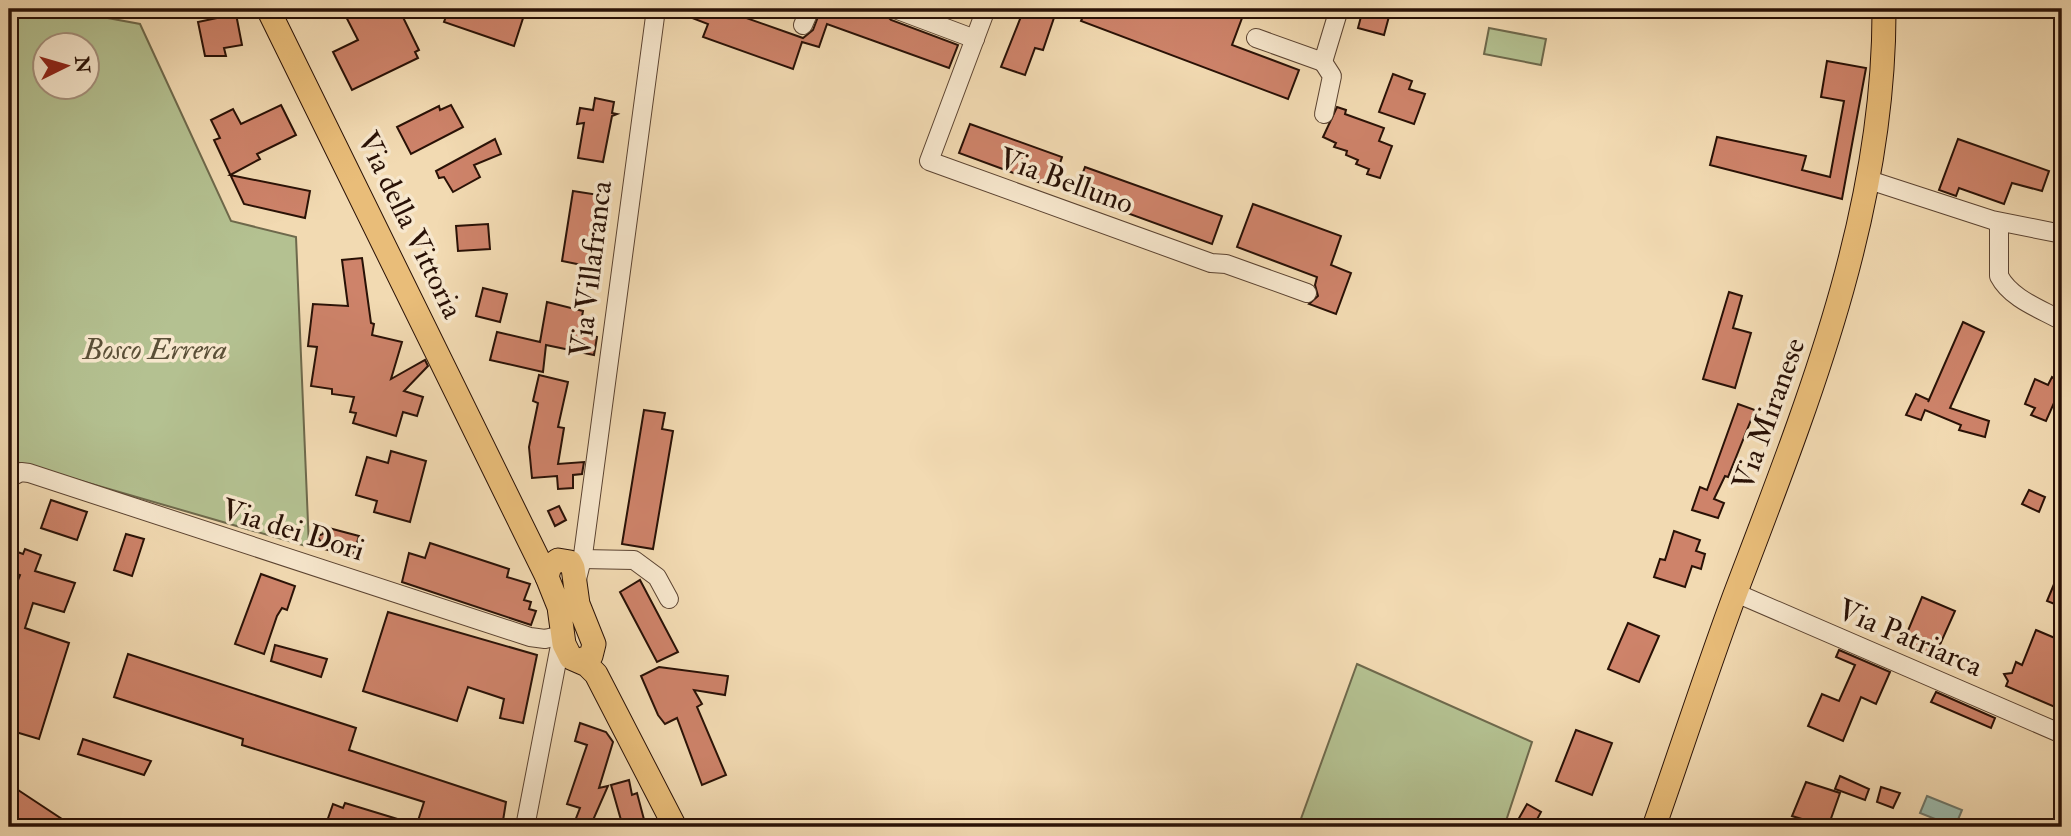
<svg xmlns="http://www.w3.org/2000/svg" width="2071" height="836" font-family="'IM FELL Double Pica',serif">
  <rect width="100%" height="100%" fill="#f2dab2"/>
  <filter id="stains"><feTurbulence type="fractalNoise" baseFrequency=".00286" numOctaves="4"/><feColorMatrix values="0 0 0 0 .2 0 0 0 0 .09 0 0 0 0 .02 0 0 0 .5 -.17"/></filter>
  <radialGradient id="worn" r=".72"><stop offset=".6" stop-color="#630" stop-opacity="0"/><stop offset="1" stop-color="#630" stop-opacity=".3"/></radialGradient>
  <g fill="#b4c191" stroke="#6e694c" stroke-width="2" fill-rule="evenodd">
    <path d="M9,9H59L140,24L231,221L296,237L309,547L9,460ZM46,46H88V88H46Z"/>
    <path d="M1489,28L1546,39L1541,65L1484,54Z"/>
    <path d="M1357,664L1532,742L1504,827H1298Z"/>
  </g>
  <path fill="#9bbbad" stroke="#6d776a" stroke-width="2" d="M1927,796L1962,810L1955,827L1920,813Z"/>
  <g fill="#ce836a" stroke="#291106" stroke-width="2">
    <path d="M342,9H399L419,50L415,52L418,58L352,90L333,52L358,40Z"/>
    <path d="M449,9H526L514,46L444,22Z"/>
    <path d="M669,9H721L803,38L813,30L821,9H879L891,20L958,45L949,68L827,24L819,47L802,42L793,69L703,37L708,24Z"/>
    <path d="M1024,9H1057L1043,50L1035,48L1025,75L1001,67Z"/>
    <path d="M1086,9H1217L1242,18L1232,45L1299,70L1288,99L1081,21Z"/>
    <path d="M1363,9H1391L1384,35L1358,28Z"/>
    <path d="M236,14L242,45L224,48L226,56H205L198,22Z"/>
    <path d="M1827,61L1866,68L1842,199L1710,165L1717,137L1806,156L1802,170L1830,177L1844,101L1821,97Z"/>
    <path d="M1393,74L1412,81L1409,89L1425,94L1414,124L1379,112Z"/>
    <path d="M595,98L614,102L612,113L617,114L612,116L603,162L578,158L584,123L577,124L580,108L593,110Z"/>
    <path d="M281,105L296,135L257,154L260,159L230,175L310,191L305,218L244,204L214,140L220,138L211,120L233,109L241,124Z"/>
    <path d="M451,105L463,127L411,154L397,127L439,106L440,110Z"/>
    <path d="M1337,107L1346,110L1345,114L1384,128L1379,141L1392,146L1380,178L1367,174L1369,169L1356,164L1358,160L1346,155L1347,151L1334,147L1336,143L1323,137Z"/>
    <path d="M970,124L1062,157L1052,187L959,153Z"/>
    <path d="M495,139L501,154L474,165L480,177L453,192L444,177L439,178L436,171Z"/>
    <path d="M1958,139L2049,171L2042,191L2012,183L2004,204L1959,188L1956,196L1939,190Z"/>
    <path d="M1085,167L1222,216L1212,244L1075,194Z"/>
    <path d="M573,191L599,195L587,266L562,261Z"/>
    <path d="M1253,204L1341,236L1331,265L1351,273L1336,314L1309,304L1318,296L1315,285L1317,277L1237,247Z"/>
    <path d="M488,224L490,249L458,251L456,226Z"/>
    <path d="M362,258L371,323L374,324L372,335L402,342L391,379L425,360L428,366L404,391L423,397L417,416L403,412L396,436L353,423L356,413L350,412L354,397L332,394V389L311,386L317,347L308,346L313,304L348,306L342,260Z"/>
    <path d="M483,288L507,294L500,322L476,316Z"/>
    <path d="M1729,292L1742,296L1733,328L1751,333L1735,388L1703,379Z"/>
    <path d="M547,302L583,311L579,333L597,337L594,355L546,345L543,372L490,360L497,332L540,342Z"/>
    <path d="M1963,322L1984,332L1950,408L1989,421L1985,437L1959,430L1961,425L1925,410L1921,420L1906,415L1916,394L1929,400L1928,402Z"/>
    <path d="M539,375L568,382L558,427L564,428L558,464L584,462L582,474L573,475V488L558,489L557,476L532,478L529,447L538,403L533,401Z"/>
    <path d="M2052,377L2062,385L2046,421L2031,415L2035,408L2025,404L2035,379L2048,385Z"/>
    <path d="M1738,404L1755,410L1728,477L1725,476L1714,499L1724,503L1718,518L1692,510L1700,487L1707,490Z"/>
    <path d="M644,410L665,413L662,429L673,431L653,549L622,544Z"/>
    <path d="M391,451L426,461L410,522L374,512L377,501L356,495L367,457L388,463Z"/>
    <path d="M2029,490L2045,497L2039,512L2022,504Z"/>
    <path d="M51,500L87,512L77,540L41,528Z"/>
    <path d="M559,506L566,520L555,526L548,511Z"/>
    <path d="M325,527L359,536L353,556L320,548L321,542L317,536L323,534Z"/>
    <path d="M1674,531L1700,540L1696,551L1705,554L1701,569L1692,566L1685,587L1654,577L1660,559L1665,560Z"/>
    <path d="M126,534L144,539L132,576L114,570Z"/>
    <path d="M430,543L509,569L507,577L530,584L524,600L531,602L529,609L536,611L531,625L402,582L409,553L425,558Z"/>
    <path d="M9,549L23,554L25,549L41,555L35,571L75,583L64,612L33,603L25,628L69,643L39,739L9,730V603L20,575L9,571Z"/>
    <path d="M2062,565V607L2047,601Z"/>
    <path d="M261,574L295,586L287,610L282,608L277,616L264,654L235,644Z"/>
    <path d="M640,580L678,652L657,662L620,592Z"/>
    <path d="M1922,597L1955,611L1934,658L1902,645Z"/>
    <path d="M388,612L537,655L523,723L500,718L504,699L468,687L457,721L363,691Z"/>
    <path d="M1628,623L1659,636L1639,682L1608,669Z"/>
    <path d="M2036,630L2062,641V710L2006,686L2008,681L2004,674L2012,673L2016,662L2022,665Z"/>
    <path d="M275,645L327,659L321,677L271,661Z"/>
    <path d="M1839,650L1890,672L1876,704L1861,697L1843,741L1808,726L1822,694L1839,701L1855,665L1836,657Z"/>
    <path d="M128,654L356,728L349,750L506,802L502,827H416L424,802L242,745L243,739L114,697Z"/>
    <path d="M659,667L728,676L725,695L694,690L702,704L697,707L726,775L702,785L677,718L665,724L658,715L641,676Z"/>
    <path d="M1936,692L1995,718L1991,728L1931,702Z"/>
    <path d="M580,723L606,732L613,742L599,788L608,786L590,827L575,821L580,808L567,804L587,745L575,741Z"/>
    <path d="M1576,730L1612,743L1592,795L1556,781Z"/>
    <path d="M83,739L151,761L144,775L78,754Z"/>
    <path d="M1840,776L1869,789L1865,800L1835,789Z"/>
    <path d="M629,780L632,795L637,793L646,827H623L611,785Z"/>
    <path d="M1806,782L1840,793L1828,827L1792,816Z"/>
    <path d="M9,784L74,827H9Z"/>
    <path d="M1881,787L1900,793L1893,808L1877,802Z"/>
    <path d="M345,803L414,824V827H325L333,804L343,808Z"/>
    <path d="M1527,804L1541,812L1533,827H1514Z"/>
  </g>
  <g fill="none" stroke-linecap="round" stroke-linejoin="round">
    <g stroke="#5b4331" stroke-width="20">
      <g id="minor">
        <path d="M895,9L975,39"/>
        <path d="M986,9L929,161L1211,263L1226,264L1307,293"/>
        <path d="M803,25L810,9"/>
        <path d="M1256,38L1323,62L1339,9"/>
        <path d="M1323,62L1332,76L1324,114"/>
        <path d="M1866,179L1992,220L2062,234"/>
        <path d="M1999,222V276C2011,299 2041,309 2062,321"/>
        <path d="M9,478L21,472L29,473L530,637L545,639L562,635"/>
        <path d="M582,559L634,560L657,577L669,599"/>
        <path d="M576,583L583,555L656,9"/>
        <path d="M1736,593L2062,734"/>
        <path d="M525,827L562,635"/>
      </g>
    </g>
    <g stroke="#291106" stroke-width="25">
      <g id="major">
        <path d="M268,9L547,577"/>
        <path d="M580,660L591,656L594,644L578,604L573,568L570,562L558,560L550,566L547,577L559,607L564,644L571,658L587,665L596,674L675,827"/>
        <path d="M1654,827C1681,750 1706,673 1734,597C1806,407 1885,215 1884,9"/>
      </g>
    </g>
    <use href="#minor" stroke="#f7e7cd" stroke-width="18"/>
    <use href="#major" stroke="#e9bd79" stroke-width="23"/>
  </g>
  <g text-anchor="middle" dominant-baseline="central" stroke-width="7" stroke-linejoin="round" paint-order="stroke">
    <g font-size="30" fill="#291106" stroke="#f7e7cd">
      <text transform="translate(1066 181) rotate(20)">Via Belluno</text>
      <text transform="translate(410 225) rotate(64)">Via della Vittoria</text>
      <text transform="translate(591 269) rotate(-83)">Via Villafranca</text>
      <text transform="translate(1769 414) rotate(-70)">Via Miranese</text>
      <text transform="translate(293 530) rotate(17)">Via dei Dori</text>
      <text transform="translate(1910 638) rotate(23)">Via Patriarca</text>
    </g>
    <g font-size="30" font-style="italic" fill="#5a4f37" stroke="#f7e7cd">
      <text x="155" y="349">Bosco Errera</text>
    </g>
  </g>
  <rect width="2071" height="836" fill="none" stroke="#f2dab2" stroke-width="35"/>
  <rect x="10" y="10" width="2050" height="815" fill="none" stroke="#291106" stroke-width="3.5"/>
  <rect x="18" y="18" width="2036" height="801" fill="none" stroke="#291106" stroke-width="2"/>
  <g transform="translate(66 66) rotate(85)"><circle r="33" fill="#f7e7cd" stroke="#a5917d" stroke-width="2"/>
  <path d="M0-5L12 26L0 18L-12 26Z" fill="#8f2418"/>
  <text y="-10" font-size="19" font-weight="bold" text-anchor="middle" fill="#291106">N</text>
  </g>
  <rect width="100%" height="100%" filter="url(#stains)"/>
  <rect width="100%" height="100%" fill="url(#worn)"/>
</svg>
